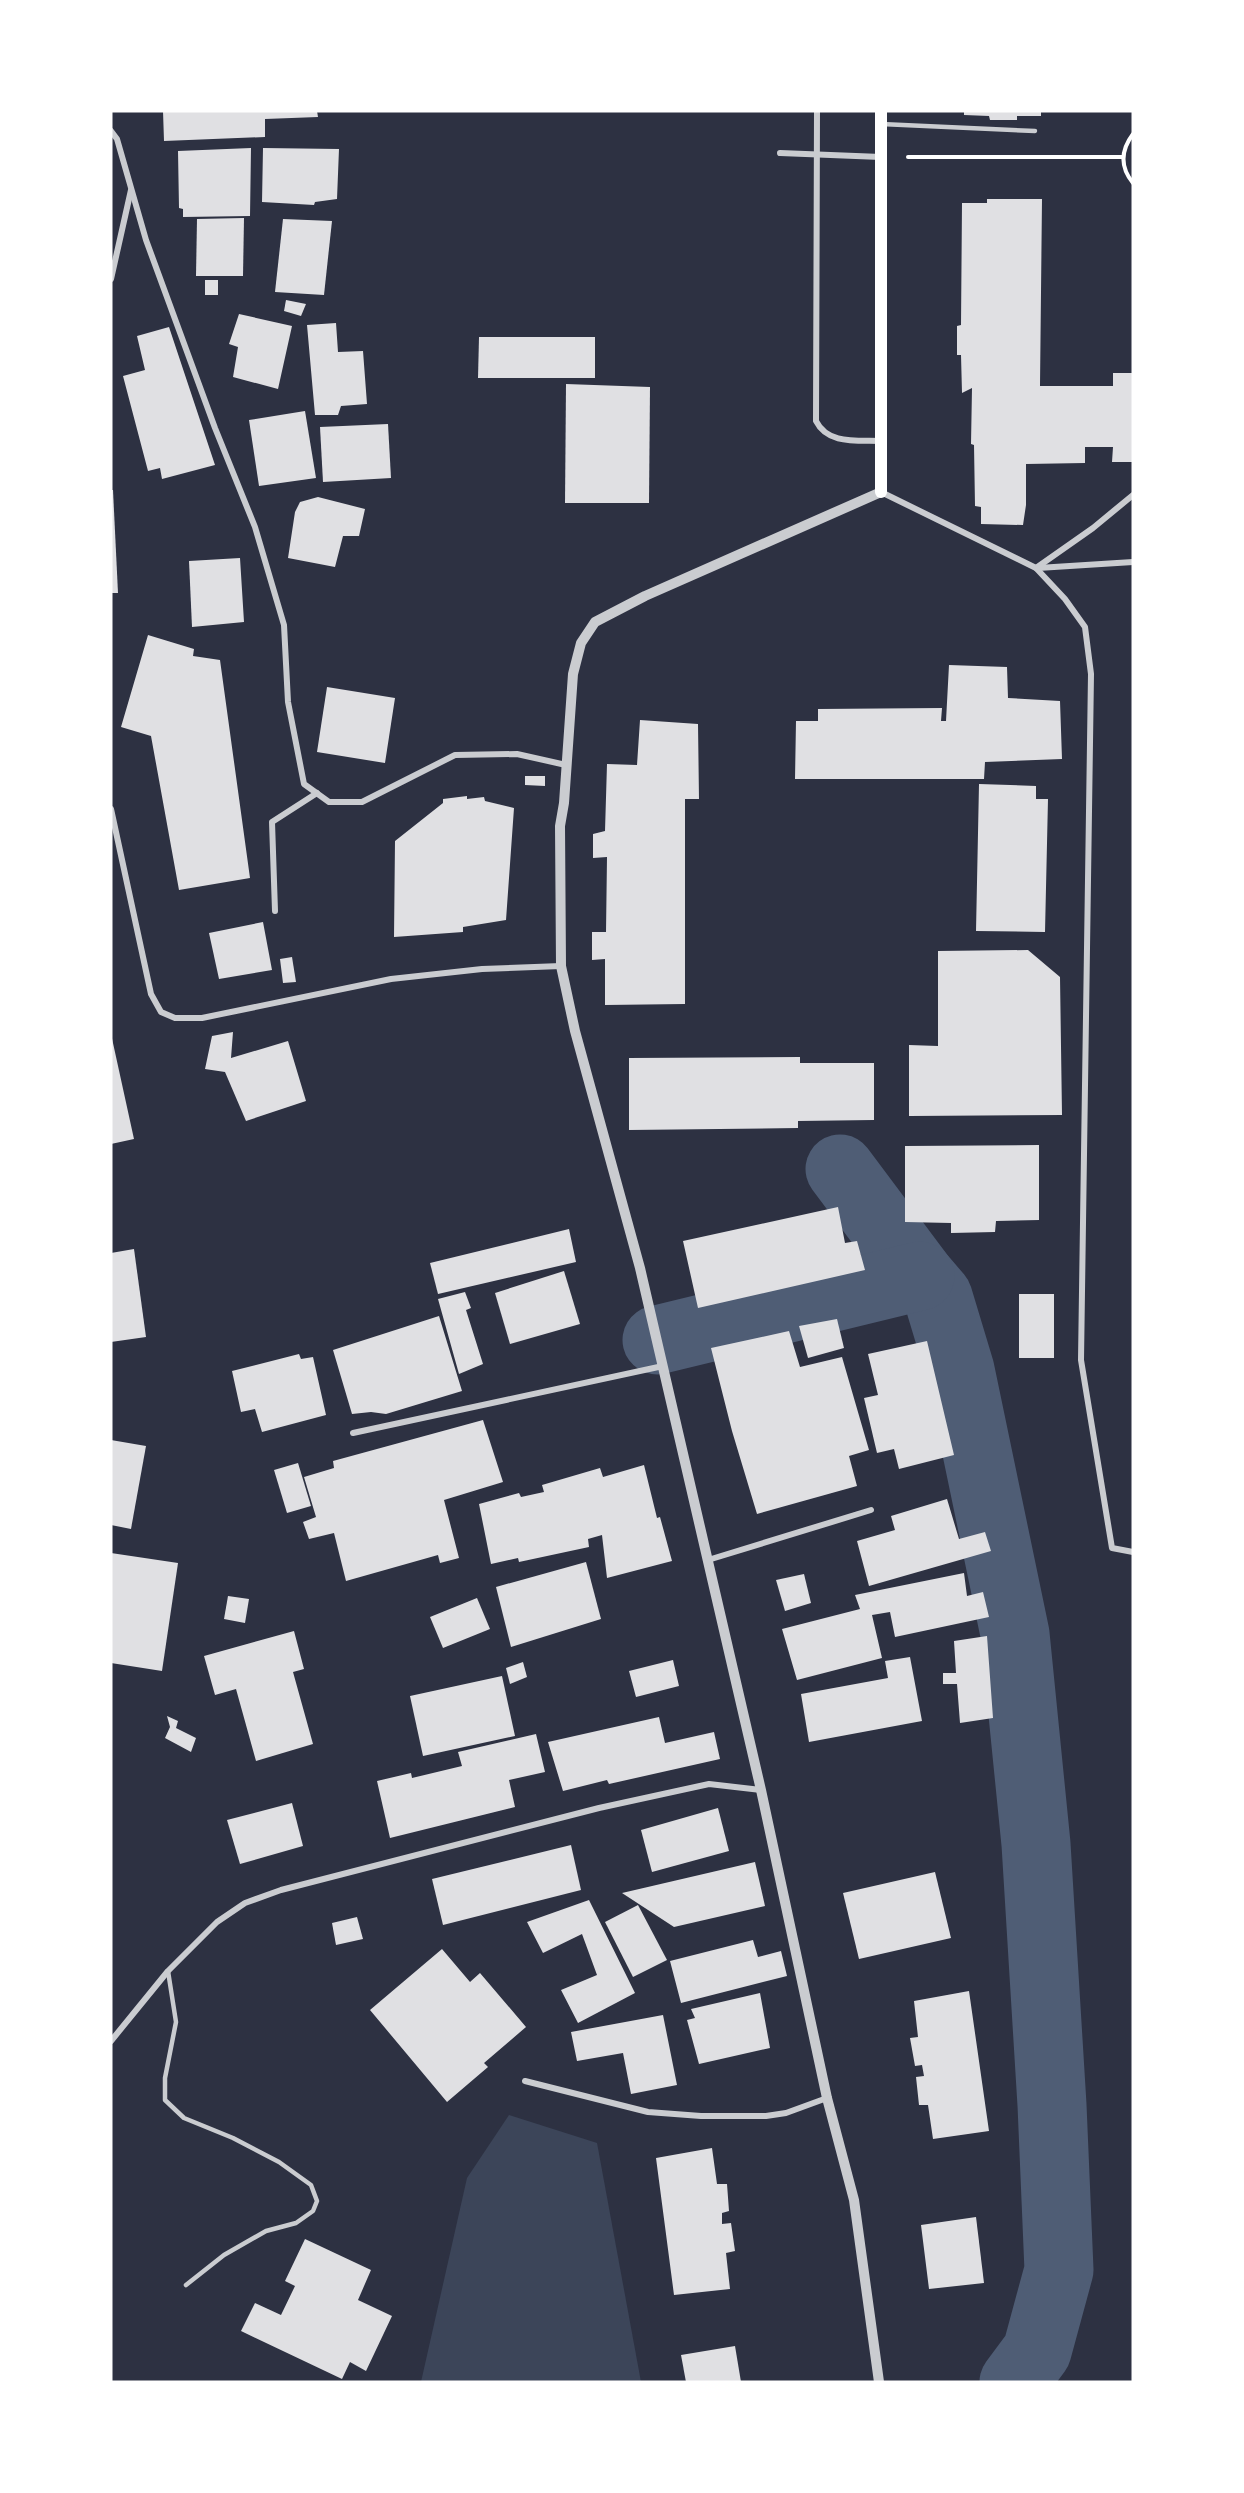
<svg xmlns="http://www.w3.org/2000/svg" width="1244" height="2493" font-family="Signika,sans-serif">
  <rect width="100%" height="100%" fill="#2d3142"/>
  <path fill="#3c4559" d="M509,2115L597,2143L641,2382H421L467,2178Z"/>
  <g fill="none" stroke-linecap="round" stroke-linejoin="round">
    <g stroke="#4f5d75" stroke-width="69">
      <path d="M840,1169L920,1276L938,1297L960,1370L1015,1634L1036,1844L1052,2105L1059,2270L1037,2351L1014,2382"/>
      <path d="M657,1340L920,1276"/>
    </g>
  </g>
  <g fill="#e0e0e3">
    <path d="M163,111H317L318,117L265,119V137L164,141Z"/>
    <path d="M964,111H1041V116H1017V120H990L989,116L964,115Z"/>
    <path d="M251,148L250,216L183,217V209L179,208L178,151Z"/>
    <path d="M263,148L339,149L337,199L315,202L314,205L262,202Z"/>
    <path d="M987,199H1042L1040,386H1113V373H1133V462H1112L1113,447H1085V463L1026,464V505L1023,525L981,524V507L975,506L974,445L971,444L972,388L962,393L961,355H957V326L961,325L962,203H987Z"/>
    <path d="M244,218L243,276H196L197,219Z"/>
    <path d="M283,219L332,221L324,295L275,292Z"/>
    <rect x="205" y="280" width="13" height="15"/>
    <path d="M286,300L306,304L301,316L284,311Z"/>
    <path d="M239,314L292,326L278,389L233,377L238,347L229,344Z"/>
    <path d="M336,323L338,352L363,351L367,404L341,406L338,415H315L307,325Z"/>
    <path d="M169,327L215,465L162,479L160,468L148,471L123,376L145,370L137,336Z"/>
    <path d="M479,337H595V378H478Z"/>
    <path d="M566,384L650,387L649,503H565Z"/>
    <path d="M305,411L316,478L259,486L249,420Z"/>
    <path d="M388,424L391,478L323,482L320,427Z"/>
    <path d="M111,490H113L118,593H111Z"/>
    <path d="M318,497L365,509L359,536H343L335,567L288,558L295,512L300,502Z"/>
    <path d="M240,558L244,622L192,627L189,561Z"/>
    <path d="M148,635L194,649L193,656L220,660L250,878L179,890L151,736L121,727Z"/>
    <path d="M949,665L1007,667L1008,698L1060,701L1062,759L985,762L984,779H795L796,721H818V709L942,708L941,721H946Z"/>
    <path d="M327,687L395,698L385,763L317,752Z"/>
    <path d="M640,720L698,724L699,799H685V1004L605,1005V959L592,960V932H606L607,857L593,858V834L605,831L607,764L637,765Z"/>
    <path d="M525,776H545V786L525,785Z"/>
    <path d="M979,784L1036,786V799H1048L1045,932L976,931Z"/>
    <path d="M467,796V799L484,797L485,801L514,808L506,920L463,927V932L394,937L395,841L443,803V799Z"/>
    <path d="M263,922L272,970L219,979L209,933Z"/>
    <path d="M1028,950L1060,977L1062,1115L909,1116V1045L938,1046V951Z"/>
    <path d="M292,957L296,982L283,983L280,959Z"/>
    <path d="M233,1032L231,1058L288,1041L306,1101L246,1121L225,1072L205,1069L212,1036Z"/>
    <path d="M111,1034L134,1139L111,1144Z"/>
    <path d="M800,1057V1063H874V1120L798,1121V1128L629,1130V1058Z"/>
    <path d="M1039,1145V1220L996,1221L995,1232L951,1233V1223L905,1222V1146Z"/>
    <path d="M838,1207L845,1243L857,1241L865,1270L698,1308L683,1241Z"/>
    <path d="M569,1229L576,1262L438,1294L430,1263Z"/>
    <path d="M134,1249L146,1337L111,1342V1253Z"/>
    <path d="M564,1271L580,1324L510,1344L495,1293Z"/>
    <path d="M465,1292L471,1308L466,1310L483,1364L459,1374L438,1299Z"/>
    <rect x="1019" y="1294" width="35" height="64"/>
    <path d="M439,1316L462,1391L386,1414L371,1412L352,1414L333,1350Z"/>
    <path d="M837,1319L844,1348L808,1358L799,1326Z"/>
    <path d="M789,1331L800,1367L842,1357L869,1450L849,1456L857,1486L757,1514L732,1431L711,1348Z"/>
    <path d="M927,1341L954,1455L899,1469L894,1449L877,1453L864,1398L878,1395L868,1354Z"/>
    <path d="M299,1354L301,1359L313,1357L326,1415L262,1432L255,1409L241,1412L232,1371Z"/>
    <path d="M483,1420L503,1482L444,1500L459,1558L440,1563L438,1555L346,1581L334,1533L309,1539L303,1522L316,1517L304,1477L334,1468L333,1461Z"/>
    <path d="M111,1440L146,1446L131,1529L111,1525Z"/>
    <path d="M298,1463L311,1506L287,1513L274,1470Z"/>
    <path d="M644,1465L657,1518L660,1517L672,1561L607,1578L602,1535L588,1539L589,1547L519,1562L518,1558L491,1564L479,1504L519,1493L521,1497L544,1492L542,1485L600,1468L603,1477Z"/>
    <path d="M947,1499L959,1539L985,1532L991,1551L869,1586L857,1541L895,1530L891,1516Z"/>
    <path d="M111,1553L178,1563L162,1671L111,1663Z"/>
    <path d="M586,1562L601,1619L511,1647L496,1587Z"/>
    <path d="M964,1573L967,1596L983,1592L989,1617L895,1637L890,1612L872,1615L882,1658L797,1680L782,1629L860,1609L855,1595Z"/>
    <path d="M804,1574L811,1603L785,1611L776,1580Z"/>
    <path d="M228,1596L249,1599L245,1623L224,1619Z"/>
    <path d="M477,1598L490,1629L443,1648L430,1617Z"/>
    <path d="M294,1631L304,1669L293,1672L313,1744L256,1761L236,1689L215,1695L204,1656Z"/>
    <path d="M987,1636L993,1718L960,1723L957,1684H943V1673H956L954,1641Z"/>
    <path d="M910,1657L922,1721L809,1742L801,1694L888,1678L885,1661Z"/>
    <path d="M673,1660L679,1686L636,1697L629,1671Z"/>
    <path d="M523,1662L527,1677L510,1684L506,1668Z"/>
    <path d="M502,1676L515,1736L423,1756L410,1696Z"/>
    <path d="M167,1716L178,1721L176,1728L196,1738L191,1752L165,1738L170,1727Z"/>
    <path d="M659,1717L665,1743L714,1732L720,1759L609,1784L607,1780L563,1791L548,1742Z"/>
    <path d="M536,1734L545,1772L509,1780L515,1807L390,1838L377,1781L411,1773L412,1778L462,1766L458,1752Z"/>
    <path d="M292,1803L303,1846L240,1864L227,1820Z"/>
    <path d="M718,1808L729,1851L652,1872L641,1830Z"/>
    <path d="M571,1845L581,1890L443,1925L432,1879Z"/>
    <path d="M755,1862L765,1906L674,1927L622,1893Z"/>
    <path d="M935,1872L951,1938L859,1959L843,1893Z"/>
    <path d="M589,1900L635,1993L578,2023L561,1990L597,1975L582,1934L543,1953L527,1922Z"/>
    <path d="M638,1905L667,1960L633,1977L605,1922Z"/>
    <path d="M357,1917L363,1939L336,1945L332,1923Z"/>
    <path d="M753,1940L758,1957L781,1951L787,1976L681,2003L670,1961Z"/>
    <path d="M442,1949L470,1982L480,1973L526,2027L484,2063L488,2067L447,2102L370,2010Z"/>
    <path d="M969,1991L989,2131L933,2139L928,2105H919L916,2077L924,2076L922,2065L915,2066L910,2038L918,2037L914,2001Z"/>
    <path d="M760,1993L770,2048L699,2064L687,2020L695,2018L691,2009Z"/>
    <path d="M663,2015L677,2085L631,2094L623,2053L577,2061L571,2032Z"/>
    <path d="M712,2148L717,2184H727L729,2211L722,2213V2224L731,2223L735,2251L726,2253L730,2289L674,2295L656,2158Z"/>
    <path d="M976,2217L984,2283L929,2289L921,2225Z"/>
    <path d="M305,2239L371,2270L358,2300L392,2316L366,2371L350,2362L342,2379L241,2331L255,2303L281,2315L295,2286L285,2281Z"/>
    <path d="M735,2346L741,2382H686L681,2355Z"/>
  </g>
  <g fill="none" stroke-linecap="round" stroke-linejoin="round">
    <g stroke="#fff" stroke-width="4">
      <path d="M1133,134C1121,150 1120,167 1133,183"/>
      <path d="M908,157H1123"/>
    </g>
    <g stroke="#caccd0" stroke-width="4.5">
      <path d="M881,124L1035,131"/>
      <path d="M168,1971L176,2022L165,2078V2100L184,2118L233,2138L279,2162L311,2185L317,2201L313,2211L296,2223L266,2231L224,2255L186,2285"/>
    </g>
    <g stroke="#caccd0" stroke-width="6">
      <path d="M817,111L816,421C828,445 857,440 881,441"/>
      <path d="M111,131L117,139L146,240L215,428L255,527L284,625L288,702L304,784L329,802H362L455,755L517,754L566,765"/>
      <path d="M780,153L881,157"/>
      <path d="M111,279L131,190"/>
      <path d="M881,492L1036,568L1065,599L1085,627L1091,674L1081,1360L1112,1548L1133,1552"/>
      <path d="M1036,568L1093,528L1133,495"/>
      <path d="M1038,568L1133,562"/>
      <path d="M111,809L151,994L161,1012L175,1018H202L391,979L482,969L561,966"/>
      <path d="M275,911L272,822L317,793"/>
      <path d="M353,1433L663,1366"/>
      <path d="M708,1560L871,1510"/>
      <path d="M111,2041L168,1971L217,1922L245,1903L281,1890L599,1808L709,1784L761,1790"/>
      <path d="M525,2081L648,2112L701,2116H766L786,2113L827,2098"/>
    </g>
    <path stroke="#caccd0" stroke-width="10" d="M879,2382L854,2200L827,2098L761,1790L640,1268L575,1031L561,966L560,826L564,803L573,674L581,643L595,622L645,596L881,492"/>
    <path stroke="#fff" stroke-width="12" d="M881,492V111"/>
  </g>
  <rect width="1244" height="2493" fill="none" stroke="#ffffff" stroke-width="225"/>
</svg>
